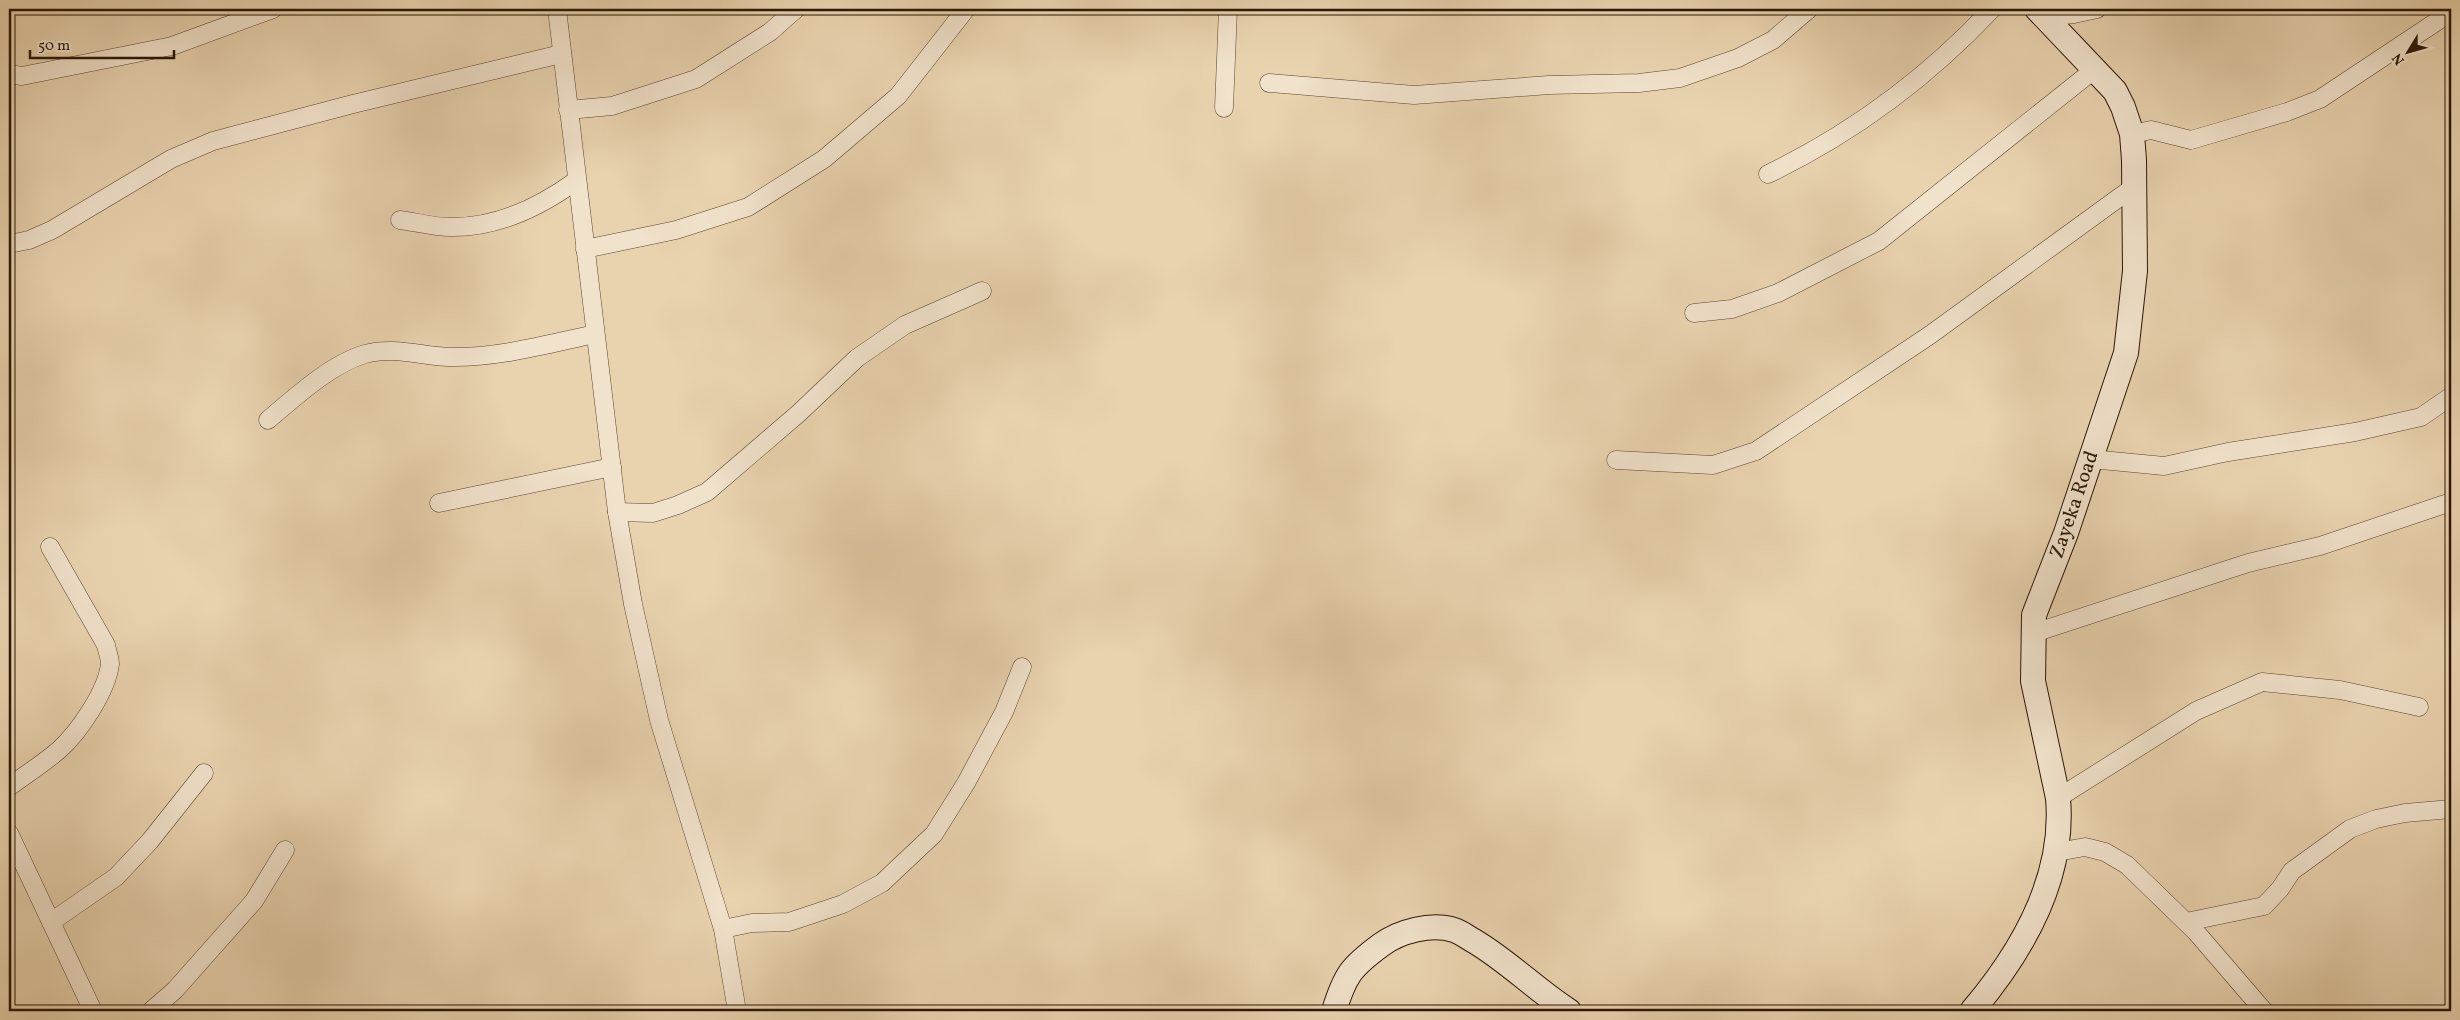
<svg xmlns="http://www.w3.org/2000/svg" width="2460" height="1020" font-family="Vollkorn,serif">
  <rect width="100%" height="100%" fill="#e9d3af"/>
  <filter id="stains"><feTurbulence type="fractalNoise" baseFrequency=".004" numOctaves="4"/><feColorMatrix values="0 0 0 0 .2 0 0 0 0 .09 0 0 0 0 .02 0 0 0 .5 -.17"/></filter>
  <radialGradient id="worn" r=".72"><stop offset=".6" stop-color="#630" stop-opacity="0"/><stop offset="1" stop-color="#630" stop-opacity=".3"/></radialGradient>
  <g fill="none" stroke-linecap="round" stroke-linejoin="round">
    <g stroke="#5a4630" stroke-width="19">
      <g id="street">
        <path d="M557,9L617,512L633,604L659,720L723,929L737,1011"/>
        <path d="M2045,17L2074,14L2097,9"/>
        <path d="M9,74L22,76L172,46L273,9"/>
        <path d="M1269,83L1414,95L1549,85L1639,83L1680,78L1738,58L1773,40L1809,9"/>
        <path d="M1224,108L1228,9"/>
        <path d="M568,110L612,106L696,79L770,32L796,9"/>
        <path d="M2132,134L2151,130L2191,140L2287,112L2320,99L2451,12"/>
        <path d="M1768,174C1851,134 1928,77 1992,9"/>
        <path d="M400,220C416,222 434,227 450,227C497,228 540,207 577,180"/>
        <path d="M9,244L29,240L52,230L171,159L213,141L353,104L561,54"/>
        <path d="M585,249L676,230L748,207L824,159L898,96L966,9"/>
        <path d="M1694,313L1732,309L1778,293L1879,241L2095,69"/>
        <path d="M268,420C295,397 331,364 365,354C393,346 421,356 449,357C498,358 548,344 595,334"/>
        <path d="M2091,459L2164,466L2228,452L2355,432L2421,417L2450,397"/>
        <path d="M1616,460L1713,465L1756,451L1930,335L2135,186"/>
        <path d="M439,503L612,467"/>
        <path d="M617,512L653,513L678,505L707,492L799,413L857,358L905,325L982,291"/>
        <path d="M2034,633L2248,563L2320,546L2451,502"/>
        <path d="M9,787C25,775 44,763 59,750C79,732 107,691 110,664C110,658 107,651 106,645L50,547"/>
        <path d="M2058,798L2196,711L2262,682L2340,690L2419,707"/>
        <path d="M9,833L93,1011"/>
        <path d="M2057,852L2085,847L2105,852L2127,865L2196,932L2264,1011"/>
        <path d="M51,922L116,877L150,841L204,773"/>
        <path d="M2186,922L2264,906L2280,889L2292,871L2350,829L2376,819L2405,813L2451,809"/>
        <path d="M723,929L752,923L789,922L843,904L882,883L934,834L966,783L1004,712L1022,667"/>
        <path d="M151,1011L175,990L254,901L285,850"/>
      </g>
    </g>
    <g stroke="#2a1706" stroke-width="26">
      <g id="secondary">
        <path d="M1334,1011C1345,975 1351,967 1381,945C1400,931 1431,923 1454,930C1461,932 1468,938 1474,941C1508,961 1536,990 1569,1011"/>
        <path d="M1972,1011C2022,952 2065,877 2058,798L2033,681L2034,615L2066,533L2126,353L2135,271L2134,160L2132,134L2123,107L2115,91L2037,9"/>
      </g>
    </g>
    <use href="#street" stroke="#f1e2cb" stroke-width="18"/>
    <use href="#secondary" stroke="#f1e2cb" stroke-width="24"/>
  </g>
  <g text-anchor="middle" dominant-baseline="central" stroke-width="4" stroke-linejoin="round" paint-order="stroke">
    <g font-size="20" fill="#2a1706" stroke="#f1e2cb">
      <text transform="translate(2075 505) rotate(-71)">Zayeka Road</text>
    </g>
  </g>
  <rect width="2460" height="1020" fill="none" stroke="#e9d3af" stroke-width="30"/>
  <rect x="10" y="10" width="2440" height="1000" fill="none" stroke="#2a1706" stroke-width="2.5"/>
  <rect x="15" y="15" width="2430" height="990" fill="none" stroke="#2a1706"/>
  <g transform="translate(2408 52) rotate(233)" stroke="#f1e2cb" stroke-width="4" paint-order="stroke">
  <path d="M0-4L9 19L0 12L-9 19Z" fill="#2a1706"/>
  <text y="-8" font-size="14" font-weight="bold" text-anchor="middle" fill="#2a1706">N</text>
  </g>
  <path d="M30 50v8h144v-8" fill="none" stroke="#2a1706" stroke-width="2.5"/>
  <text x="38" y="50" font-size="15" fill="#2a1706" stroke="#f1e2cb" stroke-width="4" paint-order="stroke">50 m</text>
  <rect width="100%" height="100%" filter="url(#stains)"/>
  <rect width="100%" height="100%" fill="url(#worn)"/>
</svg>
